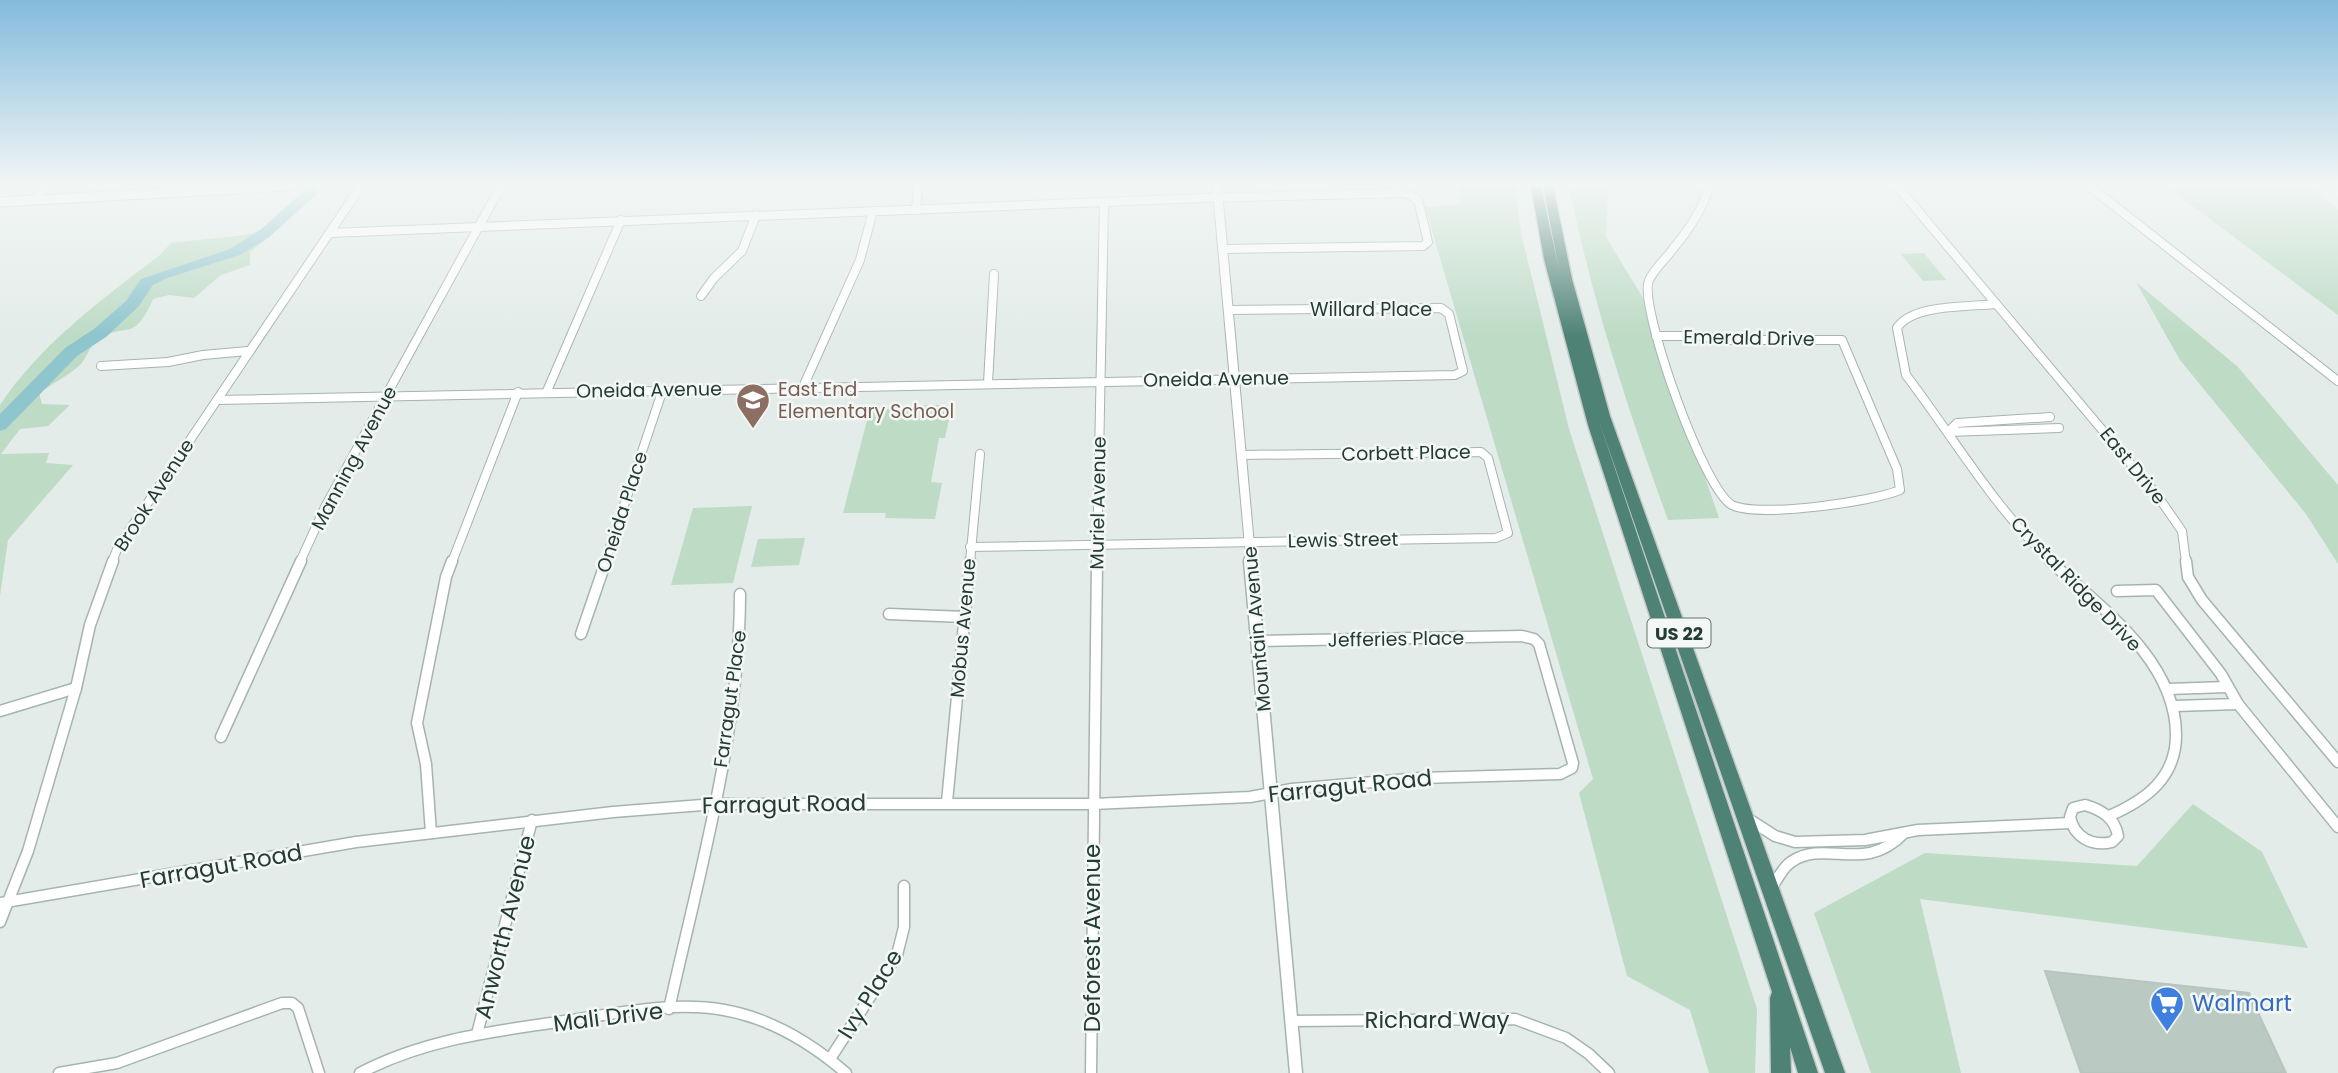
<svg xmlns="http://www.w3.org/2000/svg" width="2338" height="1073" font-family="Poppins,sans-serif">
  <rect width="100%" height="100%" fill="#e3ece8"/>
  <g fill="#bddbc5">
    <path d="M1460,186H1515L1521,233L1569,429L1757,1009L1755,1073H1709L1690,1010L1627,976L1579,793L1593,779L1425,207L1459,204Z"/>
    <path d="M1569,186H1608L1606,237L1643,298L1719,518L1668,520C1628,410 1592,300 1569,186Z"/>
    <path d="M2166,186H2312L2338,210V315Z"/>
    <path d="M264,229L271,236L250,252V265L221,275L194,298L169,295L153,299C132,347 127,318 96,342C88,348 87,358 80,365C68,376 52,384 39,393L42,404L70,405L48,426L20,429L1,454L49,453L46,463L73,465L8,540L0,596V405C41,344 102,299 160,255L171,243L245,235Z"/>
    <path d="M1924,253L1946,280L1923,281L1901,254Z"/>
    <path d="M2136,282L2238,367L2338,485V564L2306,514L2180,360Z"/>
    <path d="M903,405H952L945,438H939L931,482L942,483L935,519L885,518L886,513H843L870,409H901Z"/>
    <path d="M752,506L733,583L671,585L693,508Z"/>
    <path d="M805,538L799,565L751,567L758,539Z"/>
    <path d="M2193,804L2262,852L2308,948L1920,899L1961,1073H1871L1814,913L1925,853L2137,866Z"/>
  </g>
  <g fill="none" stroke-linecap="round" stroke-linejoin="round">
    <path fill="#8fc5cd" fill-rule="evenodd" d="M312,187L319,191L317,194L269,237L240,255L167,278L153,285L138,307L106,337L77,356L6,429L0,431V414L65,348L94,329L126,301L141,279L230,249L259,231L307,188Z"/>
  </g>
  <path fill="#bbc9c3" stroke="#b6c5be" stroke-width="2" d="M2045,971L2249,993L2286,1073H2081Z"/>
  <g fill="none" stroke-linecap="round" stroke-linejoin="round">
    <g stroke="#a6b4af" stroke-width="10">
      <g id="minor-far1">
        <path d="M1897,186L2157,495L2182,531L2186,562"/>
        <path d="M2089,186L2338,381"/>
        <path d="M34,199L46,186"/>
        <path d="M916,210L918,186"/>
        <path d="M330,233L1203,198L1406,193L1418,200L1428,242L1423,246L1223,249"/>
        <path d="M701,296L714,278L742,251L756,215"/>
        <path d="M1996,304C1969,307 1912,304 1897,328L1906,375C1954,438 1994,508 2052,562"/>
        <path d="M1656,336H1702L1725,340H1842L1897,469L1900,490C1872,502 1758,518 1732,505C1704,490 1643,318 1648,284C1650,273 1665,260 1672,250C1688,231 1703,210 1709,186"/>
        <path d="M101,366L168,362L203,355L248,351"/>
        <path d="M988,383L994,274"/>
        <path d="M803,387L860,260L873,211"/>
        <path d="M547,391L621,220"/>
        <path d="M217,400L1455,375L1463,371L1449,314L1441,308L1228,310"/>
        <path d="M1948,432L2059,428"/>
        <path d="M1948,432L1957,423L2050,417"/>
        <path d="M970,547L1496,538L1508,533L1488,458L1481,452L1241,455"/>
        <path d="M112,562L118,547L361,186"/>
        <path d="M300,562L325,507L501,186"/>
        <path d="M452,562L518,392"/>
        <path d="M605,562L663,389"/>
        <path d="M970,562L980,454"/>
        <path d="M1097,562L1104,202"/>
      </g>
    </g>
    <g stroke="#a6b4af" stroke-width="13">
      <g id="minor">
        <path d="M2050,561C2100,607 2176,660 2176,735C2176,778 2146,800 2109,816"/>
        <path d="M2186,561L2188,577L2202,600L2338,762"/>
        <path d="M2117,591L2156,590L2221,674L2238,704L2338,827"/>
        <path d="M889,614L965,617"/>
        <path d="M581,634L606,561"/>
        <path d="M2168,689L2227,687"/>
        <path d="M2174,706L2238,704"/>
        <path d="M0,711L76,688"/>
        <path d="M221,737L301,561"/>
        <path d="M947,802L970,561"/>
        <path d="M2085,805C2102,810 2115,818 2118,836L2112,842C2092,847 2074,837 2070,817L2073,808Z"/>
        <path d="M1747,818L1775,836L1795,842L1865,840L1918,830L2070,823"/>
        <path d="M431,833L426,764L417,723L446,577L452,561"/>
        <path d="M1771,889C1777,880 1782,868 1791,862C1826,838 1864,875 1904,833"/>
        <path d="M0,903L356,842L613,812L715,804H1093L1250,797L1292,789L1420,778L1560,774L1572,768L1573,763L1539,644L1534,639L1522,636L1257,641"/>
        <path d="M0,922L28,851L76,688L90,625L113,561"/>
        <path d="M669,1009C699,874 740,732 740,594"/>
        <path d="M1291,1021L1515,1019L1566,1038L1589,1054L1609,1073"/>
        <path d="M477,1034L532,820"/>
        <path d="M830,1059L897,955L904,927V886"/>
        <path d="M59,1073L117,1063L282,1003H292L298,1008L319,1073"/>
        <path d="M360,1073C427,1038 497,1031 571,1020C620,1013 674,1001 724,1010C770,1018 811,1043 846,1073"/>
        <path d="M1091,1073L1097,561"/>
      </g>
    </g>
    <g stroke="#a6b4af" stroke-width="11">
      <g id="tertiary-far1">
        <path d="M1217,186L1251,562"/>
        <path d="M0,202L287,186"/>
      </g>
    </g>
    <g stroke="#a6b4af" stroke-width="15">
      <path id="tertiary" d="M1250,561L1296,1073"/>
    </g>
    <g stroke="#c2c8c6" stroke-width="3">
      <path id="trunk" d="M1531,186H1541L1559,270L1543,186H1553L1572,279L1610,416L1845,1073H1825L1599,421L1818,1073H1798L1790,1047L1791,1073H1771L1770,998L1772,992L1588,425L1544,259Z"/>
    </g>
    <use href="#minor-far1" stroke="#fff" stroke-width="8"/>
    <use href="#minor" stroke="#fff" stroke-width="10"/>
    <use href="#tertiary-far1" stroke="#fff" stroke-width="9"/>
    <use href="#tertiary" stroke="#fff" stroke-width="12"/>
    <use href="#trunk" fill="#4e8275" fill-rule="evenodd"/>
  </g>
  <linearGradient id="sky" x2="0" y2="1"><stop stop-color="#84bbdd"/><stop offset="0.55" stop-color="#f2f6f5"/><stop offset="1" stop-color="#f2f6f5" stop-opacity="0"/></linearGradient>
  <rect width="2338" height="336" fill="url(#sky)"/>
  <defs>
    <g id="school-pin" transform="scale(1.75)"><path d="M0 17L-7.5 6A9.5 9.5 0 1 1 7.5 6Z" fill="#8d6e63" stroke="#f3f8f6"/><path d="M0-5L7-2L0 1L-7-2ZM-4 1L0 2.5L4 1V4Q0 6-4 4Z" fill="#fff"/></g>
    <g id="supermarket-pin" transform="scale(1.75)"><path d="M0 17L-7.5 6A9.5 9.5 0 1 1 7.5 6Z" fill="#3f7fe0" stroke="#f3f8f6"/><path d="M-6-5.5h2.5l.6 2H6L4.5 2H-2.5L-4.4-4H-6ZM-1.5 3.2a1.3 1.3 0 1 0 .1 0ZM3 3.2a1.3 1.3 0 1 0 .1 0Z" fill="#fff"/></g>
  </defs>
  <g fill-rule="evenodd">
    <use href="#school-pin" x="753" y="400"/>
    <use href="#supermarket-pin" x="2167" y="1003"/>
  </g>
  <g text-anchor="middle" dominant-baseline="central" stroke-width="5" stroke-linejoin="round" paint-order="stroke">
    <rect fill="#f3f8f6" stroke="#62746f" stroke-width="2" x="1647.5" y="618.5" width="63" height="29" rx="5"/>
    <g font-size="18" font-weight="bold" fill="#243c35">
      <text x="1679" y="633">US 22</text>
    </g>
    <g font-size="19" fill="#243c35" stroke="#f3f8f6">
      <text x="1371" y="309">Willard Place</text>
      <text transform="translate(1749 338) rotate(1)">Emerald Drive</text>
      <text transform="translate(1216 379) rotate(-1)">Oneida Avenue</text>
      <text transform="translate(649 390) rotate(-1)">Oneida Avenue</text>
      <text transform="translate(1406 453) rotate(-1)">Corbett Place</text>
      <text transform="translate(354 458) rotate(-62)">Manning Avenue</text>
      <text transform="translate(2133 466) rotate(51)">East Drive</text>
      <text transform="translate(154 495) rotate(-57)">Brook Avenue</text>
      <text transform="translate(1098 503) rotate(-89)">Muriel Avenue</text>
      <text transform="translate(622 512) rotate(-72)">Oneida Place</text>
      <text transform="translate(1343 540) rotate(-1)">Lewis Street</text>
      <text transform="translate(2076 584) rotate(46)">Crystal Ridge Drive</text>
      <text transform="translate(963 628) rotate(-85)">Mobus Avenue</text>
      <text transform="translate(1257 629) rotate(-95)">Mountain Avenue</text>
      <text transform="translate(1396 639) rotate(-1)">Jefferies Place</text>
      <text transform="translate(730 699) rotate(-82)">Farragut Place</text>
    </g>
    <g font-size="19" fill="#785e54" stroke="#f3f8f6" text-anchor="start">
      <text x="778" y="389">East End<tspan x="778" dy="22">Elementary School</tspan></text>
    </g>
    <g font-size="23" fill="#243c35" stroke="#f3f8f6">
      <text transform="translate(1350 786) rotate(-6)">Farragut Road</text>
      <text transform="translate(784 804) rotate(-1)">Farragut Road</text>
      <text transform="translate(221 866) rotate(-10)">Farragut Road</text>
      <text transform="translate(505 927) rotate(-76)">Anworth Avenue</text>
      <text transform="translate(1092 938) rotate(-90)">Deforest Avenue</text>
      <text transform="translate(870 994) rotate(-58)">Ivy Place</text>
      <text transform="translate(608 1017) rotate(-7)">Mali Drive</text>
      <text x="1437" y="1020">Richard Way</text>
    </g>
    <g font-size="23" fill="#366cbe" stroke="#f3f8f6" text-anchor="start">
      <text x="2192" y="1003">Walmart</text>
    </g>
  </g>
</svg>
